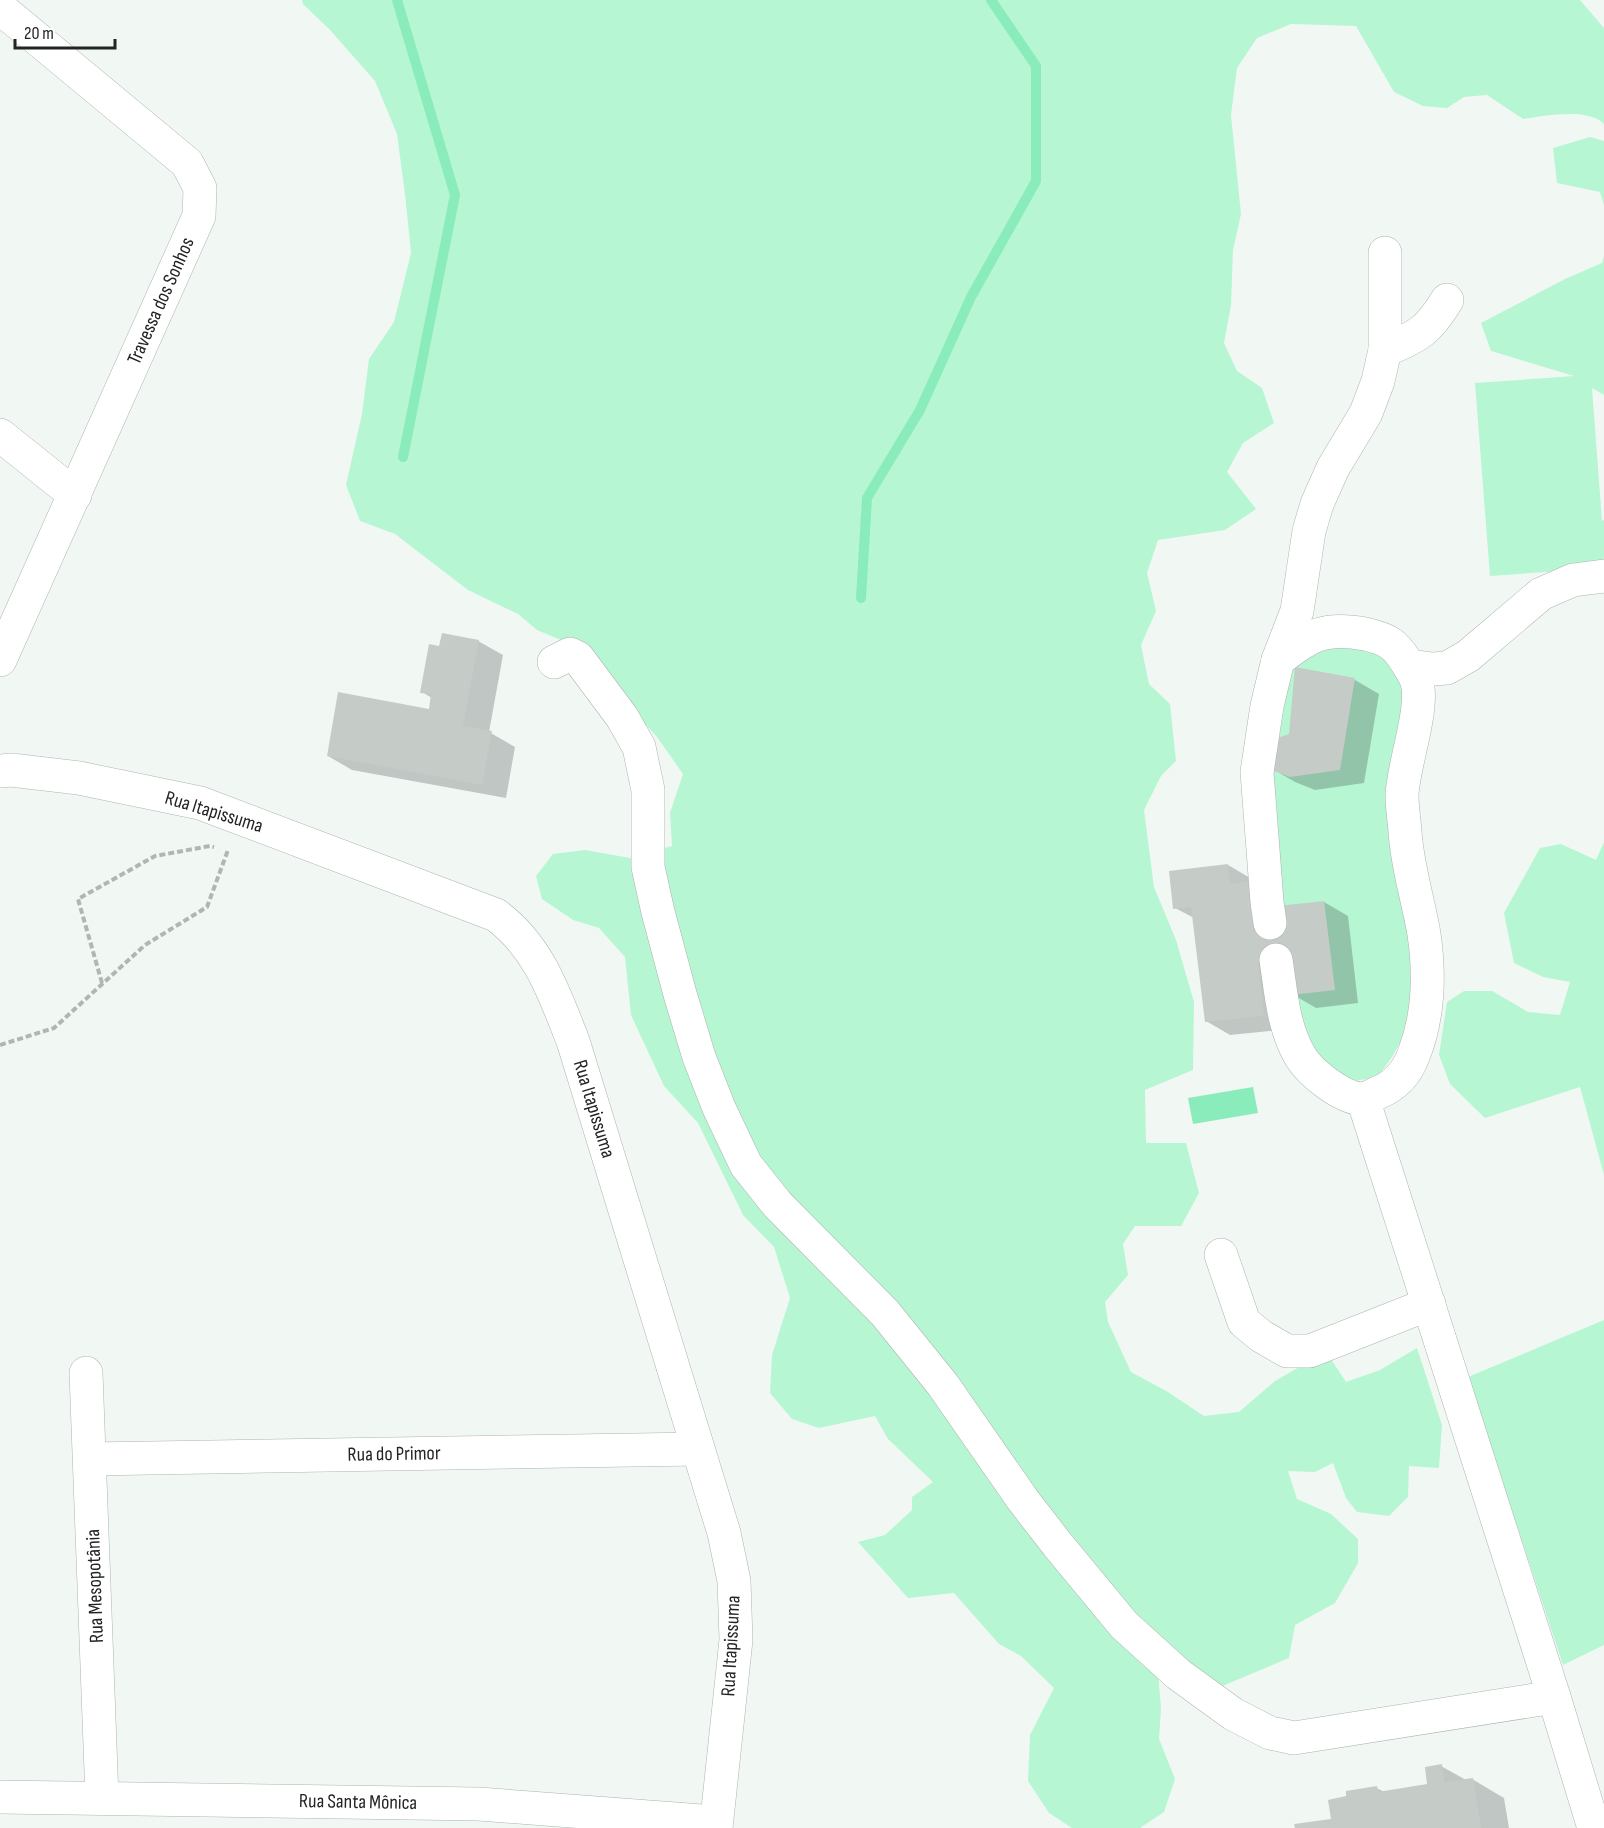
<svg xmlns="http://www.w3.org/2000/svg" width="1604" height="1828" font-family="'Sofia Sans Condensed',sans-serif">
  <rect width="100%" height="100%" fill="#f1f8f4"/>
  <g fill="#b6f6d3">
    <path d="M302,0H1580L1604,28V124C1589,107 1543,116 1523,119L1487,95L1464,97L1447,108L1423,106L1394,92L1356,26L1291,24L1257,38L1237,68L1231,115L1241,214L1233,250L1231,305L1224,343L1237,371L1262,388L1274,423L1243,443L1227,472L1256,509L1225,530L1158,540L1147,573L1156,611L1141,645L1149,684L1170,704L1176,761L1161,776L1144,810L1154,887L1176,940L1194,1002L1193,1070L1145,1090L1146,1143H1186L1199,1193L1181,1226H1135L1123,1244L1128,1275L1105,1302L1108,1322L1131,1372L1168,1392L1204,1416L1239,1412L1275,1381L1301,1366L1331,1359L1346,1382L1380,1370L1417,1348L1442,1425L1439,1468L1409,1466L1408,1497L1389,1516L1357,1512L1346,1498L1333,1463L1315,1472L1288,1471L1297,1499L1331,1514L1358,1539V1563L1335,1603L1295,1625L1289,1658L1220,1687L1157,1660L1161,1709L1159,1739L1175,1779L1164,1812L1140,1828H1072L1049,1813L1028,1781L1030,1735L1054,1688L1021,1656L999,1644L954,1593L908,1598L858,1542L885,1535L912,1510V1497L933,1482L888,1439L875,1416L819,1428L792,1419L770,1393L772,1355L790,1298L774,1247L743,1215L698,1123L664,1086L631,1015L625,957L599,928L573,920L542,899L536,876L553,854L585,850L630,858L672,846L670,813L683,774L657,737L623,699L595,654L537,630L518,614L468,590L395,534L360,521L346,485L362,414L369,359L394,322L411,253L405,194L397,134L375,81L330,30L303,4Z"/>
    <path d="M1590,137L1604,141V205L1600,192L1557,183L1553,148Z"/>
    <path d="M1604,255V395L1592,388L1602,521L1604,520V568L1490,576L1475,383L1574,376L1491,351L1481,323L1565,279L1602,263Z"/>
    <path d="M1315,644L1387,652L1406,679L1412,927L1417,1003L1403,1037L1392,1057L1379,1075L1366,1079L1347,1082L1300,1037L1270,792L1291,666Z"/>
    <path d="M1604,842V1175L1580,1087L1485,1118L1450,1084L1439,1055L1447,1002L1464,991H1492L1528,1012L1560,1015L1570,982L1543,977L1514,963L1504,913L1540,848L1561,844L1596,860Z"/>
    <path d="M1604,1320V1645L1563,1665L1468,1377Z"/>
  </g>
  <path fill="#89ecba" d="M1253,1087L1258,1113L1193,1124L1188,1098Z"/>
  <g fill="#0003">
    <path d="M478,641L503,655L489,732L515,747L506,798L352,770L328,756L430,710L432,698L422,692L441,648Z"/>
    <path d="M1355,680L1379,694L1364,783L1315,790L1295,782L1271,768L1291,735Z"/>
    <path d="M1228,865L1252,879L1277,907L1324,902L1348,916L1358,1003L1316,1008L1292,994L1288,1029L1230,1035L1206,1021L1194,918L1175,908Z"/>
    <path d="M1441,1766L1466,1780L1472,1779L1504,1798L1509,1828H1297L1332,1820L1376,1788L1385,1792L1429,1785Z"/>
  </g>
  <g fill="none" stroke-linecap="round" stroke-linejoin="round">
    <g stroke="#89ecba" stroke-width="10">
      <path d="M397,0L455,195L403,457"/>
      <path d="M861,598L867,498L920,410L971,297L1036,181V66L991,0"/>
    </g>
  </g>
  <g fill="#c5ccc8">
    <path d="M442,633L479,640L463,726L492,731L482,785L327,756L338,692L429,709L431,694L420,693L429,644L439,646Z"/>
    <path d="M1295,667L1355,678L1340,770L1290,777L1269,769L1275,739L1289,734Z"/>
    <path d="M1228,864L1230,884L1252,881L1278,906L1324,901L1335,990L1291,995L1286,959L1258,962L1264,1016L1205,1022L1191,907L1173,909L1169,871Z"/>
    <path d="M1442,1764L1444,1782L1473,1778L1481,1828H1295L1294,1824L1331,1819L1328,1800L1346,1796V1791L1377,1786L1378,1792L1427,1784L1425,1767Z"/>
  </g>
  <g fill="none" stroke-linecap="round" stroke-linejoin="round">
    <g stroke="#adb4b0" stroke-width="34">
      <g id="minor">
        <path d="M0,8L187,163L200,188L199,216L0,660"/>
        <path d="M1385,350C1418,337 1429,330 1447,300"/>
        <path d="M0,435L75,495"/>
        <path d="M554,662L570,654L578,658L622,717L639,747L648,790V867L658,912L680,994L699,1057L719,1108L746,1165L778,1205L885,1313L943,1385L1023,1500L1057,1544L1124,1625L1178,1674L1233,1714L1270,1733L1294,1738L1554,1697"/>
        <path d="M1409,666L1433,669L1447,668L1468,656L1541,594L1573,580L1604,576"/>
        <path d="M0,771L11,770L79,778L200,803L496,915C539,947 554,993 573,1041L724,1533L734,1581L736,1640L716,1828"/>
        <path d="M1270,923L1267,902L1257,772L1267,706L1278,660L1297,611L1309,531L1317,504L1333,468L1366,413L1378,381L1385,350V253"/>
        <path d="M1276,960C1281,992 1283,1027 1300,1056C1310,1073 1342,1098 1362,1099C1366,1099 1371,1096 1375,1094C1394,1087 1407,1074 1414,1054C1429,1015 1430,975 1424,934C1418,899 1407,866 1405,831C1404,819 1402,807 1402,795C1403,765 1426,705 1416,679C1414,674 1410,668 1407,663C1395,643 1387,639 1365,634C1323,626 1310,636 1278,660"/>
        <path d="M1363,1099L1554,1697L1594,1828"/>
        <path d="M1221,1255L1244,1322L1261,1336L1287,1351H1310L1429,1304"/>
        <path d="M86,1373L102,1798"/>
        <path d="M90,1459L697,1449"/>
        <path d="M0,1797L479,1804L715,1822"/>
      </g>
    </g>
    <g stroke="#b0b6b2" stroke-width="4" stroke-dasharray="6 3" stroke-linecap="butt">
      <path d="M102,983L78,899L155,856L210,846L214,847"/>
      <path d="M0,1045L54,1028L145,945L207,907L228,850H227"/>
    </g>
    <use href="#minor" stroke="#fff" stroke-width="33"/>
  </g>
  <g text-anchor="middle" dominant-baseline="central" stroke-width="4.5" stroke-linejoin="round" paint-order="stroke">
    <g font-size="20" fill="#222523" stroke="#fff">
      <text transform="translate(161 301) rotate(-66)">Travessa dos Sonhos</text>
      <text transform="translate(214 812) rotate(17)">Rua Itapissuma</text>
      <text transform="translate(594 1109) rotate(73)">Rua Itapissuma</text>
      <text transform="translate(394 1454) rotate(-1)">Rua do Primor</text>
      <text transform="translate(95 1586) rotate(-92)">Rua Mesopotânia</text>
      <text transform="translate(731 1646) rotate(-87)">Rua Itapissuma</text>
      <text transform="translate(358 1802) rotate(1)">Rua Santa Mônica</text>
    </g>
  </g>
  <path d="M15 39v9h100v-9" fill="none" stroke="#222523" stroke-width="3"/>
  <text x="24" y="39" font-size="18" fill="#222523" stroke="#ffffff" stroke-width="4.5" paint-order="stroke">20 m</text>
</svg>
